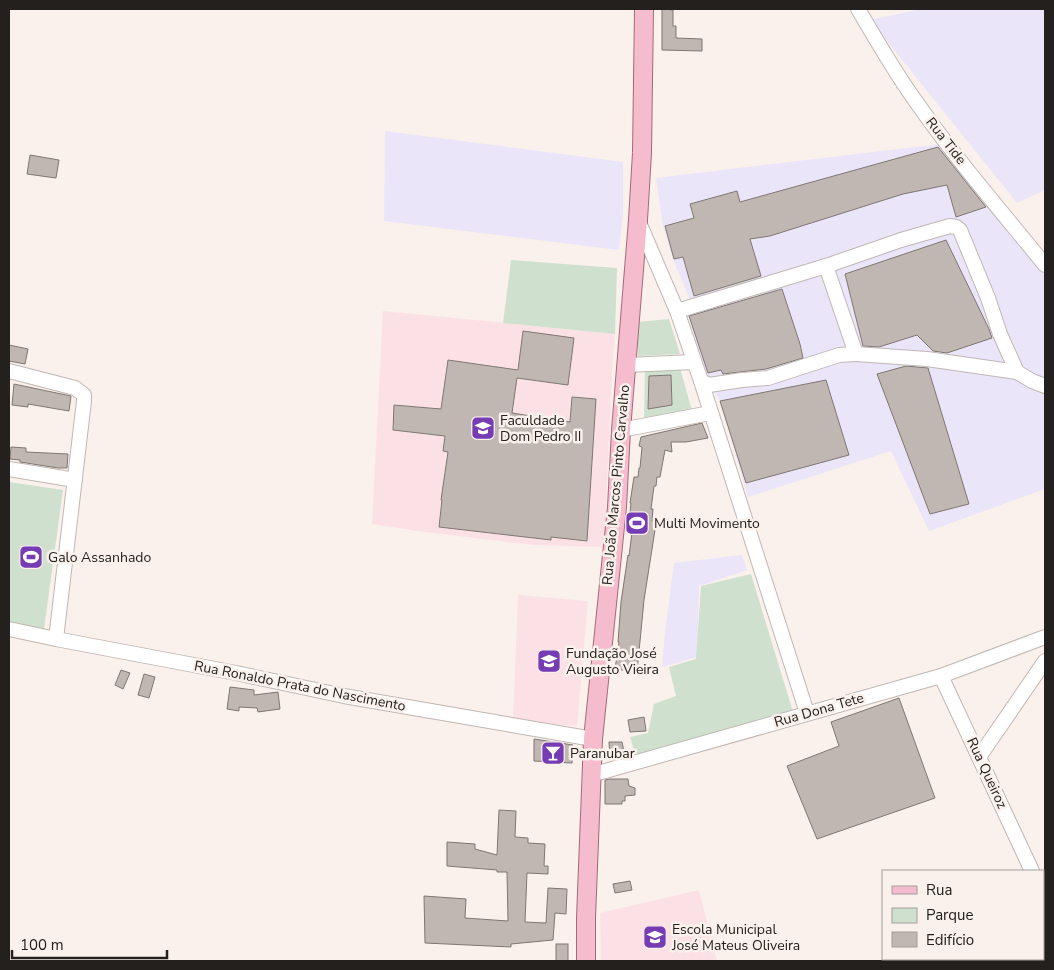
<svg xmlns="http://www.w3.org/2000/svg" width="1054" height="970" font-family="'Nunito Sans',sans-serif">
  <rect width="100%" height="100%" fill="#faf0ec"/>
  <g fill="#ebe5fa">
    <path d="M921,9H1045V190L1017,203L870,20Z"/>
    <path d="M385,131L623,162V214L619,250L384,221Z"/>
    <path d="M941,144L1045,275V489L929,531L891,451L748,497L720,401L709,385L688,315L695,313L693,306L673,260L663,226L656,178Z"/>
    <path d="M742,555L747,570L699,586L697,657L662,667L665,632L674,563Z"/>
  </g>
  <g fill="#fbe1e6" fill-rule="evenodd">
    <path d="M383,311L615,334L612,374L604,547L533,545L417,531L372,524ZM523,331L574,339L568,385L517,378L512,413L553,520L551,539L495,508L441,500L447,456L503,464L441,412L448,360L518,370ZM572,397L596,399L559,538ZM394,405L436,408L432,434Z"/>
    <path d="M518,595L588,601L577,726L513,721Z"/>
    <path d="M699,890L717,961H601L600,913Z"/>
  </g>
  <g fill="#cfe1ce">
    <path d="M511,260L617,268L615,334L503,323Z"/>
    <path d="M669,319L680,354L638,356V322Z"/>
    <path d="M645,368H680L692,411L644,418Z"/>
    <path d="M9,482L63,490L44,629L9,624Z"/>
    <path d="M751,574L793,712L636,757L630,737L648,733L654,704L676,696L669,667L696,659L701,586Z"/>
  </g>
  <g fill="#c0b6b2" stroke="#7f7773">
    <path d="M662,9L673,10V26H676V38L702,39V51L662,50Z"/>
    <path d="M938,147L986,207L956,217L947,185L903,194L770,236L750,239L761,276L694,296L683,257L674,259L665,226L694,218L690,204L737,191L740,202Z"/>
    <path d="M30,155L59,160L56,178L27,174Z"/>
    <path d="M946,240L989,329L992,338L947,353L933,351L917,335L879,347L863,346L845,274Z"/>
    <path d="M782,289L800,344L803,358L766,369L723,374L721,370L708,373L689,316Z"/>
    <path d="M523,331L574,338L568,385L517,378L512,413L570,422L572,397L596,399L587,541L551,537V540L439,527L442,500H441L448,452L443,451L445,436L393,430L394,405L441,409L448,360L518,370Z"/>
    <path d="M9,345L28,349L25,364L9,361Z"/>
    <path d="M906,366L928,368L969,504L930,514L877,374Z"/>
    <path d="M671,375L672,405L648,409L649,376Z"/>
    <path d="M826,380L849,455L746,483L720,401Z"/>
    <path d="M14,384L71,396L69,411L28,404V407L12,405Z"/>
    <path d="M702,423L708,438L686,442H671L672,452L665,450L660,477H657L656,486H654L651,509H653L652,521H654V530H655L644,600L637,672L615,669L619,642H618L621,602L628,555L629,556L633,525H632L633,513H630L631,503H630L634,477H638L639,468H640L642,447L639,446L641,437Z"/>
    <path d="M11,447L26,448V452L68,454L67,468H58L20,462V460L10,459Z"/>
    <path d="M121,670L130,673L123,689L115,685Z"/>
    <path d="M144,674L155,677L149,698L138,695Z"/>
    <path d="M230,687L254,690V695L278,692L280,709L258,712L257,708L239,707V711L227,709Z"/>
    <path d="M899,698L935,798L817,839L787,766L839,746L831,722Z"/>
    <path d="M644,717L646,731L630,732L628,720Z"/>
    <path d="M534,739L573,745L572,763L534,761Z"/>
    <path d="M609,742H622L624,752L635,753L613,760L610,759Z"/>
    <path d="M610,779H628L629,786L635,788V795L625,796V801H622V804H605V780Z"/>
    <path d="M499,810L516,811L515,837L528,838V843L545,844L544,866H548V874L527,873L525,922L546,923L548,888L567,889L566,914L555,913L553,940L511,944V947L425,943L424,896L466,899L465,918L508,921L507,872H497V870L447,866V842L475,844V849L497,855Z"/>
    <path d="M630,881L632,890L615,893L613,884Z"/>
    <rect x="556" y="944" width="12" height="17"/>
  </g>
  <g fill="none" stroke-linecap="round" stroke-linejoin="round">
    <g stroke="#c0b7b3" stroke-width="16">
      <g id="minor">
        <path d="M858,9C877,41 895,73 917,103C956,159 1002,212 1045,265"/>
        <path d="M638,220L677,311L701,381L807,713"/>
        <path d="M826,266L856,354L927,359L1017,372"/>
        <path d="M677,311L826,266L901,240L950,226L956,227L960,230L988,298L1000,334L1017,372L1032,381L1045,386"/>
        <path d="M626,365L694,362"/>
        <path d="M9,371L75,388L84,395V401L56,639"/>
        <path d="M701,381L709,385L742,380L768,378L839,355L856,354"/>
        <path d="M621,430L710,413"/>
        <path d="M9,469L75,480"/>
        <path d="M9,629L56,639L236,673L344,696L593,739"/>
        <path d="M941,676L1032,871"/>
        <path d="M979,757L1045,661"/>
        <path d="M591,775L941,676L1045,637"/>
        <path d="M1043,894L1045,900"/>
      </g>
    </g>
    <g stroke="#a6697a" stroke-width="20">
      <path id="major" d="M586,961V918L593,739L617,507L621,430L638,220L642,153L644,9"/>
    </g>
    <use href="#minor" stroke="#fff" stroke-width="14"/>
    <use href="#major" stroke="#f4bccd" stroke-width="18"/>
  </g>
  <defs>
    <g id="university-square" transform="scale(1.25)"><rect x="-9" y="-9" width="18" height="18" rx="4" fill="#753cb3" stroke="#faf0ec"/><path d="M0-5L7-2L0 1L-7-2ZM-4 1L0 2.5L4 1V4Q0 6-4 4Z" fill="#fff"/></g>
    <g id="stadium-square" transform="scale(1.25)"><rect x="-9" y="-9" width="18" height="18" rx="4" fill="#753cb3" stroke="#faf0ec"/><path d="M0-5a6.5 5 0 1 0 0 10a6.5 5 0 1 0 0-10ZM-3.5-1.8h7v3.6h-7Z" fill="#fff"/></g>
    <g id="school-square" transform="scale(1.25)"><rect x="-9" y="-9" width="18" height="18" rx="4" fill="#753cb3" stroke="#faf0ec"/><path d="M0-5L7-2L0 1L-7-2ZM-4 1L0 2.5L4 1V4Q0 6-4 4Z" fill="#fff"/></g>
    <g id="bar-square" transform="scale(1.25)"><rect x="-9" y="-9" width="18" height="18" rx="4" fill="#753cb3" stroke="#faf0ec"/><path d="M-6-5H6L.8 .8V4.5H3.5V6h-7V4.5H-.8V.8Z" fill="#fff"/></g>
  </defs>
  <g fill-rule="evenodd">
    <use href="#university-square" x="483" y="428"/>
    <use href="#stadium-square" x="637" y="523"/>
    <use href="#stadium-square" x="31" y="557"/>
    <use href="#school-square" x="549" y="661"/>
    <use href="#bar-square" x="553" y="753"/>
    <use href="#school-square" x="655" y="937"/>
  </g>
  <g text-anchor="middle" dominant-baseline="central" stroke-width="5" stroke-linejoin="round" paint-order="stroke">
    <g font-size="14" fill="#23201e" stroke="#faf0ec">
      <text transform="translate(946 141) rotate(52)">Rua Tide</text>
      <text transform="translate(616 485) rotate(-85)">Rua João Marcos Pinto Carvalho</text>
      <text transform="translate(300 686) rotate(11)">Rua Ronaldo Prata do Nascimento</text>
      <text transform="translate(819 710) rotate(-16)">Rua Dona Tete</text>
      <text transform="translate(987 773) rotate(65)">Rua Queiroz</text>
    </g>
    <g font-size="14" fill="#23201e" stroke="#faf0ec" text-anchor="start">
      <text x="500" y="420">Faculdade<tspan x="500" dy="16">Dom Pedro II</tspan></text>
      <text x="654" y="523">Multi Movimento</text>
      <text x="48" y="557">Galo Assanhado</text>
      <text x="566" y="653">Fundação José<tspan x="566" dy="16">Augusto Vieira</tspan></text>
      <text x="570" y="753">Paranubar</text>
      <text x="672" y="929">Escola Municipal<tspan x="672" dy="16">José Mateus Oliveira</tspan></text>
    </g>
  </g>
  <rect width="1054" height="970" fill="none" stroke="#23201e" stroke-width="20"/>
  <rect x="882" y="870" width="162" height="90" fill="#faf0ec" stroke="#a49d9a"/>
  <rect x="892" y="886" width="25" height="8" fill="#f4bccd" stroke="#a49d9a"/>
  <text x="926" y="895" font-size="15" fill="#23201e">Rua</text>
  <rect x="892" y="908" width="25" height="15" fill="#cfe1ce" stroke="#a49d9a"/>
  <text x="926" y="920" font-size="15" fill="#23201e">Parque</text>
  <rect x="892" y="932" width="25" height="15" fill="#c0b6b2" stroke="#a49d9a"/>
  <text x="926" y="945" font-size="15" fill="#23201e">Edifício</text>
  <path d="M12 950v8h155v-8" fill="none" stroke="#23201e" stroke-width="2.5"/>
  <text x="20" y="950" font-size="15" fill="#23201e" stroke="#faf0ec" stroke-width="4" paint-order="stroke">100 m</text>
</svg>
